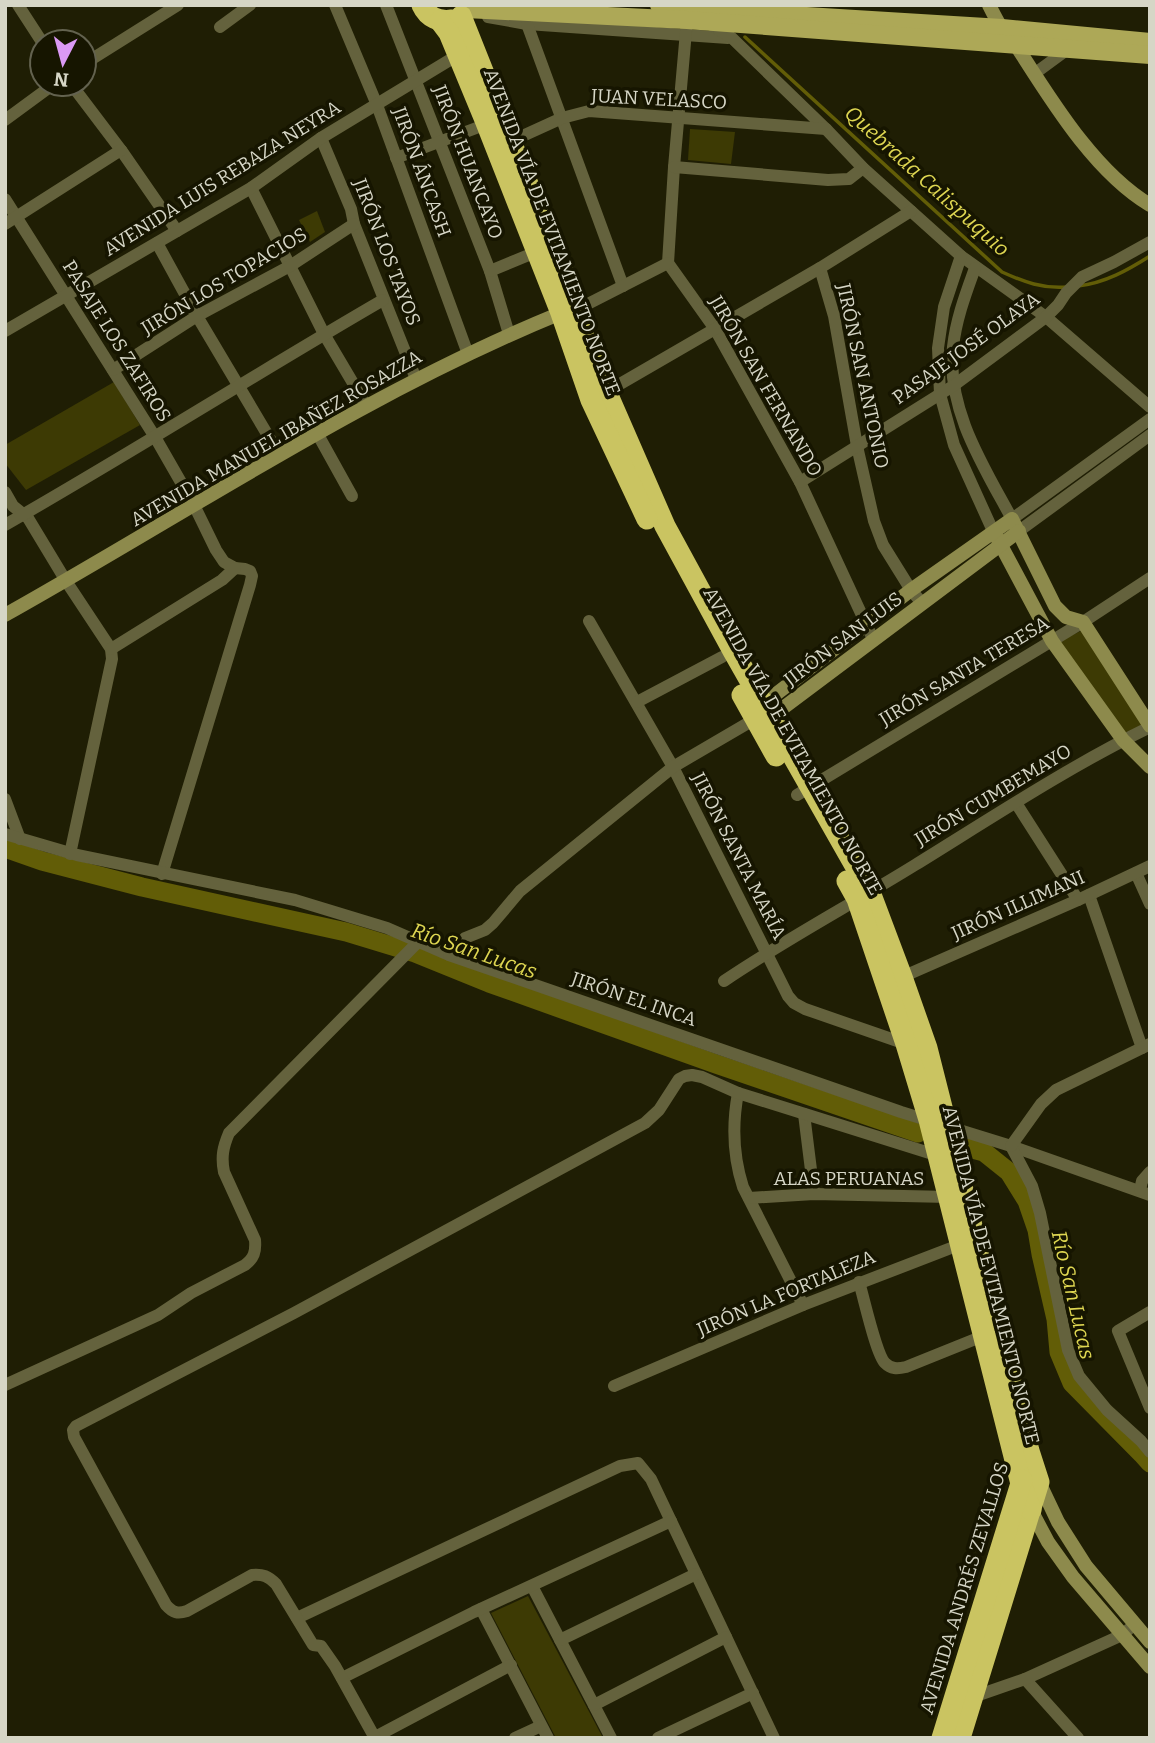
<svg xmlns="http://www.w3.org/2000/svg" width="1155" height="1743" font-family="Bitter,serif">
  <rect width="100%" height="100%" fill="#1f1e04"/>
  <g fill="#3d3a04">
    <path d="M690,129L735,132L731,164L688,160Z"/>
    <path d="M317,211L325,232L310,242L299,220Z"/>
    <path d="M114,382L140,425L26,490L5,463V445Z"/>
    <path d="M1087,628L1145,724L1118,737L1056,643Z"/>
    <path d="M528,1596L603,1738H556L491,1613Z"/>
  </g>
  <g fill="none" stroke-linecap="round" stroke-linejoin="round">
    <g stroke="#625d07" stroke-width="3.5">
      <path d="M745,37L1002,272C1024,282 1043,289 1067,287"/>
      <path d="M1078,286C1105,283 1128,270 1150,256"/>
    </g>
    <g stroke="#625d07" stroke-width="19">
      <path d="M5,848L42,861L142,887L346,932L415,953L489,983L716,1064L918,1133"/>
      <path d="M957,1145L984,1152L1009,1172L1027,1201L1037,1230L1041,1254L1056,1319L1059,1352L1072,1383L1142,1454L1150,1463"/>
    </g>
    <g stroke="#64623d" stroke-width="12">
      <path d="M18,5L42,42"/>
      <path d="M335,5L377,105L468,354"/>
      <path d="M386,5L490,271L509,334"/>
      <path d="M488,17L527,24L728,38"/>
      <path d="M687,20L674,167L668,263L715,329L800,482L873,639"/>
      <path d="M707,22L732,38L826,129L863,168L961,256L1046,317L1150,407"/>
      <path d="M527,24L623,286"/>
      <path d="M220,27L250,5"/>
      <path d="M84,64L178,5"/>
      <path d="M1034,74L1068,49"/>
      <path d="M71,84L121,150L177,231"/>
      <path d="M5,120L54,84"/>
      <path d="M321,138L351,209L354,224L416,379"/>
      <path d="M507,143L562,118L589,111L826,129"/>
      <path d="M396,158L487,124"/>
      <path d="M674,167L828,180L849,179L863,168"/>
      <path d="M251,188L324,334L366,405"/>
      <path d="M5,199L155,437L194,505L216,550L224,562L235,568L245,569L250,571L252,576L250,585L162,874"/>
      <path d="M5,224L121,150"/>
      <path d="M157,243L197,316L279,454"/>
      <path d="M961,256L944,307L938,348L940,394L954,445L993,531"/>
      <path d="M820,268L834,316L857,446L874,521L883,545L911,590L922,603"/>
      <path d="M975,268C966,293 956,319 953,347C946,409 984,467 1012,519L1150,419"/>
      <path d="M490,271L536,252"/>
      <path d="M574,311L668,263"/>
      <path d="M5,331L251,188L321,138L458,55"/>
      <path d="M113,370L197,316L290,266L354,224"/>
      <path d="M601,395L820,268L911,211"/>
      <path d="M317,433L352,496"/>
      <path d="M800,482L953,386L1046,317L1058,305L1066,293L1082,277L1114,262L1150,242"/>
      <path d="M5,492L13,506L28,518L66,581L111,649L112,659L70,854"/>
      <path d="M5,525C133,452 257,373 383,300"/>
      <path d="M1019,531L1150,435"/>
      <path d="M589,621L673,767L788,996L794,1003L805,1009L906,1044"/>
      <path d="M111,649L222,580L235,568"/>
      <path d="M637,702L722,657"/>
      <path d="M797,795L1083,622L1150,578"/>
      <path d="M5,799L20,839"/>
      <path d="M1016,803L1078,900"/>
      <path d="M5,834L77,855L295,900L387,928L449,955L901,1112L1011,1146L1150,1195"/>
      <path d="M1136,873L1150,904"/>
      <path d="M1089,895L1142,1048"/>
      <path d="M449,955L465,938L485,930L493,923L520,891L673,767L755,719"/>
      <path d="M902,977L1078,900L1150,866"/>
      <path d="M724,981C786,939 852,904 915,865C991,818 1070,766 1150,727"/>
      <path d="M738,1093C732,1125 733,1156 743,1187L803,1305"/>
      <path d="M804,1114L814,1194"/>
      <path d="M1011,1146L1032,1186L1040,1213L1068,1350L1079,1376L1107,1410L1141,1441L1150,1452"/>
      <path d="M1011,1146L1041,1104L1056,1090L1150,1044"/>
      <path d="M1140,1190L1142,1181L1150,1172"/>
      <path d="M749,1198L814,1194L949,1197"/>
      <path d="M859,1282C864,1298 876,1354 885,1363C891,1369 897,1369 906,1367L983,1336"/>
      <path d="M1150,1312L1118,1331L1150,1408"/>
      <path d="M5,1385L158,1315L191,1293L245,1265C254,1258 256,1252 255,1240L224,1172C221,1157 223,1147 229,1133L419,941"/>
      <path d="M614,1386L803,1305L964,1243"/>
      <path d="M532,1586L611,1738"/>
      <path d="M481,1609L548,1738"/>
      <path d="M297,1618L620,1466L638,1463L651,1479L774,1738"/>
      <path d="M560,1640L696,1574"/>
      <path d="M342,1678L474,1612L671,1521"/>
      <path d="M1025,1679L1078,1738"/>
      <path d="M973,1697L1025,1679L1122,1635L1129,1629"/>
      <path d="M594,1705L726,1637"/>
      <path d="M375,1737L511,1665"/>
      <path d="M375,1738L335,1666L321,1646L313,1645L276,1584C268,1576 263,1574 252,1575L187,1611C178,1614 173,1613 166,1605L74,1437L73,1430L76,1426L294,1313L645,1123L659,1110L679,1079L685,1076L692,1075L702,1077L738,1093L939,1156"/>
      <path d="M515,1738L541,1726"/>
      <path d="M658,1738L753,1693"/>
    </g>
    <g stroke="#8d8a4c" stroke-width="14">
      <path d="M989,5C993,13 997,21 1002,29C1007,36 1014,42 1019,50C1053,103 1095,172 1150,205"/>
      <path d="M996,536L1052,641L1123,740L1150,767"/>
      <path d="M5,615C189,512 365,393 561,313L569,311"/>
      <path d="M759,711L763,704L911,590L1012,519L1055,606L1066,617L1083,622L1150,726"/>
      <path d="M764,718L771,717L1019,531"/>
      <path d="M1039,1482L1058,1522L1086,1566L1150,1642"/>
      <path d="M1031,1510L1048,1542L1073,1577L1150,1667"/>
    </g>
    <g stroke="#ada857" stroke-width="18">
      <path d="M659,5L725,11L1002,28L1150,42"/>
      <path d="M466,9L687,20L1150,55"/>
    </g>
    <g stroke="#cac461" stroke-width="21">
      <path d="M422,5C428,18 439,22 452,20"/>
      <path d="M461,16L563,272L574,311L607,393L665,526L733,651L870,892L902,977L927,1048L1029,1451L1039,1482L960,1738"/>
      <path d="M440,21L449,33L485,120L561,313L591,400L647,519"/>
      <path d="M742,695L776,756"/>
      <path d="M847,881L857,899L906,1044L929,1120L1021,1484L1031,1510"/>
      <path d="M942,1738L1022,1480"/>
    </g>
  </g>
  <g text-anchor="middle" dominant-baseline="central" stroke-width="7" stroke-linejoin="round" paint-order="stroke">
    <g font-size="19" fill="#d6d6c6" stroke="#161500">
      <text transform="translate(659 99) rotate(3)">JUAN VELASCO</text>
      <text transform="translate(468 162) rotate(69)">JIRÓN HUANCAYO</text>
      <text transform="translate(422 172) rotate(70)">JIRÓN ÁNCASH</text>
      <text transform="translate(222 178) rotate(-32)">AVENIDA LUIS REBAZA NEYRA</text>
      <text transform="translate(552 232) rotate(69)">AVENIDA VÍA DE EVITAMIENTO NORTE</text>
      <text transform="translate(387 252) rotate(69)">JIRÓN LOS TAYOS</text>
      <text transform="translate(224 281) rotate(-31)">JIRÓN LOS TOPACIOS</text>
      <text transform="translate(117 341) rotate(58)">PASAJE LOS ZAFIROS</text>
      <text transform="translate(966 348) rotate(-36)">PASAJE JOSÉ OLAYA</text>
      <text transform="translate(863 376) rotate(78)">JIRÓN SAN ANTONIO</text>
      <text transform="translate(766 386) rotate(60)">JIRÓN SAN FERNANDO</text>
      <text transform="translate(276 438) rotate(-30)">AVENIDA MANUEL IBAÑEZ ROSAZZA</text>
      <text transform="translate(843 639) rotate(-37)">JIRÓN SAN LUIS</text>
      <text transform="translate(964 671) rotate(-31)">JIRÓN SANTA TERESA</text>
      <text transform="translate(793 741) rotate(61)">AVENIDA VÍA DE EVITAMIENTO NORTE</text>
      <text transform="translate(993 795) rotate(-31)">JIRÓN CUMBEMAYO</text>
      <text transform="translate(739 856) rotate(63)">JIRÓN SANTA MARÍA</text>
      <text transform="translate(1018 905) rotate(-24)">JIRÓN ILLIMANI</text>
      <text transform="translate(634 999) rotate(19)">JIRÓN EL INCA</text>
      <text x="849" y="1178">ALAS PERUANAS</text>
      <text transform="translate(991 1275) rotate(76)">AVENIDA VÍA DE EVITAMIENTO NORTE</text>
      <text transform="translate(786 1293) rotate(-23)">JIRÓN LA FORTALEZA</text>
      <text transform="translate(964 1588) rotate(-73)">AVENIDA ANDRÉS ZEVALLOS</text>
    </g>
    <g font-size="21" font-style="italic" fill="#ded651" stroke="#161500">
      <text transform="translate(927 181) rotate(42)">Quebrada Calispuquio</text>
      <text transform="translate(474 951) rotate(19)">Río San Lucas</text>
      <text transform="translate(1073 1295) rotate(77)">Río San Lucas</text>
    </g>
  </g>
  <rect width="1155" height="1743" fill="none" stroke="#d6d6c6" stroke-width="14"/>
  <g transform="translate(63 63) rotate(186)"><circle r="33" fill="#161500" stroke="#63624f" stroke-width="2"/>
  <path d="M0-5L12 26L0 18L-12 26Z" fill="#db99f5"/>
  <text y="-10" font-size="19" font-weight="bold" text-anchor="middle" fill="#d6d6c6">N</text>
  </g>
</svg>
